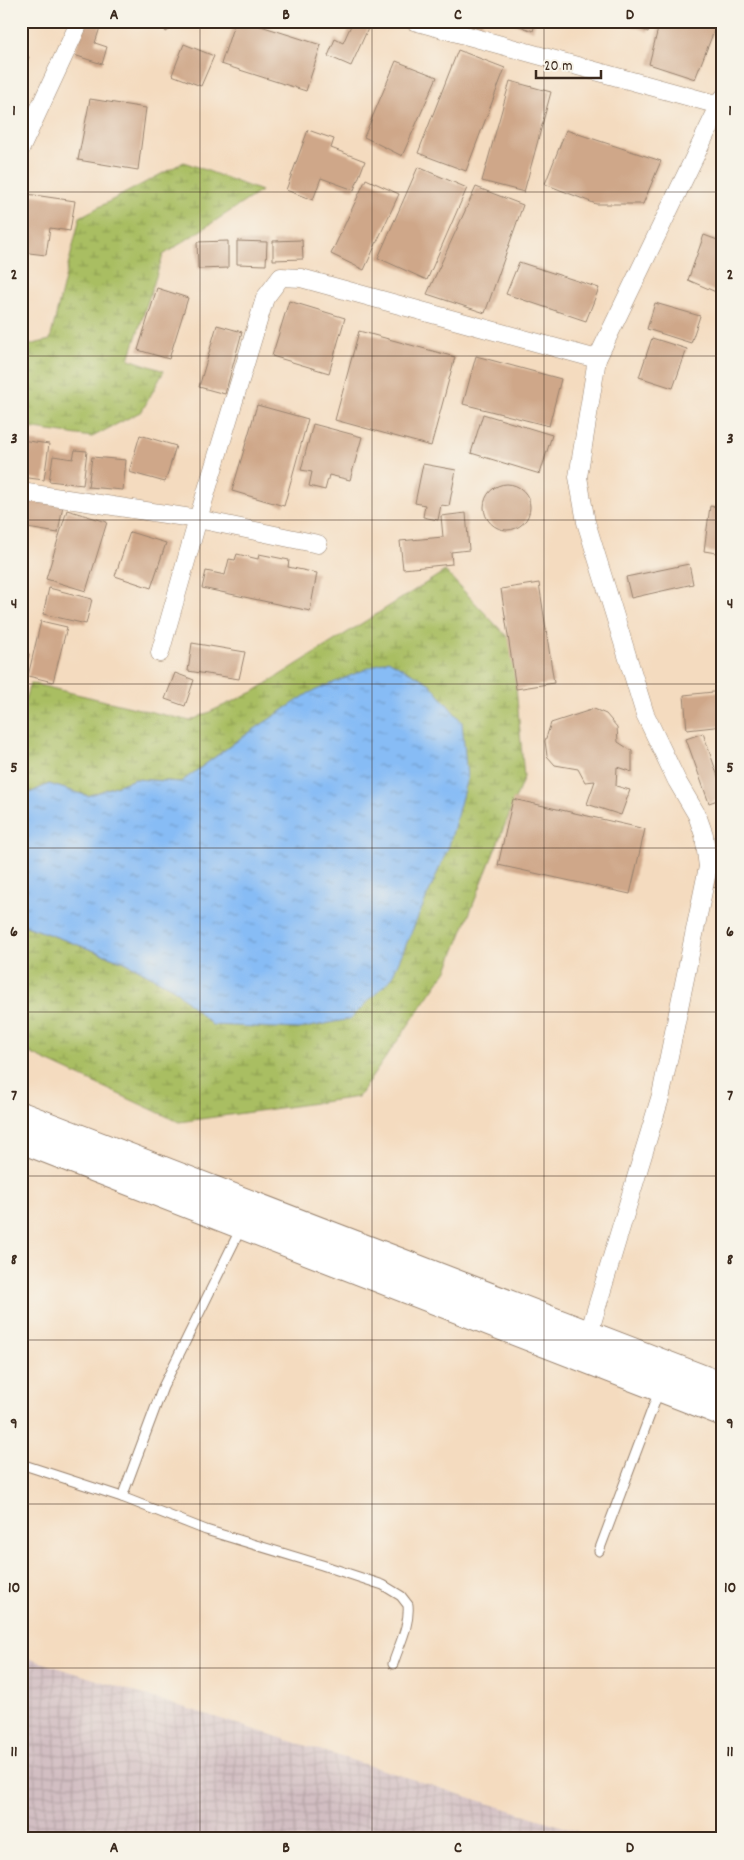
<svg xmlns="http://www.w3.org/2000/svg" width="744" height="1860" font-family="Dekko,sans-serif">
  <defs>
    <pattern id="industrial-grid" width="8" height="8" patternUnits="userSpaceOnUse" patternTransform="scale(1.25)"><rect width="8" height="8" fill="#d2bec2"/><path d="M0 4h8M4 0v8" fill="none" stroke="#b5a3a6"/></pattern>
    <pattern id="wetland-marsh" width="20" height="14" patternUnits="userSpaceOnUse" patternTransform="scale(1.25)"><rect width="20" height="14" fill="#a9be62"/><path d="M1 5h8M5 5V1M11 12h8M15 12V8" fill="none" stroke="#8b9b50"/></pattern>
    <pattern id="water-ripples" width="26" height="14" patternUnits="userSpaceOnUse" patternTransform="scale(1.25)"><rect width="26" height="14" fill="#87bcf5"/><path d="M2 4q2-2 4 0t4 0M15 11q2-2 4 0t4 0" fill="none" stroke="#7099c6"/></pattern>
  </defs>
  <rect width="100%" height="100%" fill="#f7f3e8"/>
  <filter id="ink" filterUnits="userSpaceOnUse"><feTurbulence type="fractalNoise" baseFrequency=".02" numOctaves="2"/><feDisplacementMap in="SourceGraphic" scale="10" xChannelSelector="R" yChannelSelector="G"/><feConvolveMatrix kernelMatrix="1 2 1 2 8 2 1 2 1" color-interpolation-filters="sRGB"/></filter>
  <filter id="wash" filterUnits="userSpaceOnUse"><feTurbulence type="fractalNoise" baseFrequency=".0096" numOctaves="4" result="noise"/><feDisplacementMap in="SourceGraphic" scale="20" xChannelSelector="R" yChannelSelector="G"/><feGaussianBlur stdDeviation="1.12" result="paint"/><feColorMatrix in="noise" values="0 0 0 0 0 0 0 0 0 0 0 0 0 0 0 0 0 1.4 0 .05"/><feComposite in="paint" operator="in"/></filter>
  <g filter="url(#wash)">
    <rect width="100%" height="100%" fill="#f4dbbf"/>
    <path fill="url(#industrial-grid)" d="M21,1656L602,1839H21Z"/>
    <g fill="url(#wetland-marsh)" stroke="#727440">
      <path d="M184,162L261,191L163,255L129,359L164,371L142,411L92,437L21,427V347L50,340L80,217Z"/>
      <path d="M445,571L512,642L524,777L447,970L358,1097L179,1122L21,1049V924L125,962L174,989L212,1025L241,738L181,782L135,779L88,796L49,784L21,797V713L30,683L190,721L253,692Z"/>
    </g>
    <path fill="url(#water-ripples)" stroke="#61738a" d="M388,660L429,683L462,722L467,778L449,846L391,979L350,1019L299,1029L212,1025L174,989L125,962L21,924V797L49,784L88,796L135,779L181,782L241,738L309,693Z"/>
    <g id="blocks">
      <g fill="#cfa789">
        <path d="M85,21H102L95,43L107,47L102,64L74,55Z"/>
        <path d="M160,21H184L166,32Z"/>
        <path d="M235,21H245L321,45L306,91L221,64Z"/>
        <path d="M353,21L371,22L351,66L328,56L335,39L343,43Z"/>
        <path d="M466,21H483L481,26Z"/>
        <path d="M506,21H536L533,31Z"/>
        <path d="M619,21H652L648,32Z"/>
        <path d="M660,21H718L695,79L649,64Z"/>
        <path d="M184,44L214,56L201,86L172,75Z"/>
        <path d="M458,50L505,68L466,171L418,153Z"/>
        <path d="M21,53L29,57L21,74Z"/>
        <path d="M396,61L437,77L402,156L364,137Z"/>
        <path d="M510,81L551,92L524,192L482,181Z"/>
        <path d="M90,99L146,108L138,170L78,160Z"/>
        <path d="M308,130L334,139L331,148L365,161L354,190L321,178L313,200L286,190Z"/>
        <path d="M566,130L661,161L643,204H596L545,184Z"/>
        <path d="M418,167L467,188L427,280L378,258Z"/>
        <path d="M366,179L399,194L364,270L331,254Z"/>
        <path d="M476,187L523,205L485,313L427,294Z"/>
        <path d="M27,194L75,201L70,231L50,228L46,255L21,252V234Z"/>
        <path d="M704,235L723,242V295L688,280Z"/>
        <path d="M302,240L303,259L273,260V241Z"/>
        <path d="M228,241V268L198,269L197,242Z"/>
        <path d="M237,241L267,242L266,265L237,264Z"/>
        <path d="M519,262L599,288L586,321L506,294Z"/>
        <path d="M157,288L188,298L169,359L138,350Z"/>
        <path d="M289,301L345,318L329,373L272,356Z"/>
        <path d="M655,303L700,316L691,343L647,329Z"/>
        <path d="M217,325L242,332L225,394L199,387Z"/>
        <path d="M359,331L455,357L431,446L335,420Z"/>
        <path d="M652,338L687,349L673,388L639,377Z"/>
        <path d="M476,356L561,379L549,426L463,404Z"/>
        <path d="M257,405L308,419L284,506L232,491Z"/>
        <path d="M483,414L552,435L540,474L471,453Z"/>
        <path d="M313,424L362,437L350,480L329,475L325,490L309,486L312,472L301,470Z"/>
        <path d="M140,435L176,446L165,482L129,472Z"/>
        <path d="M21,440L49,444L44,480L21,477Z"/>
        <path d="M75,450L87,451L83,485L49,481L53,456L73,459Z"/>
        <path d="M92,457L126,460L123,490L88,487Z"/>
        <path d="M423,464L456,470L449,506L441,505L438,520L423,517L425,505L415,503Z"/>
        <circle cx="507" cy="507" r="23"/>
        <path d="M21,498L63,505L58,533L21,527Z"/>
        <path d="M710,506L723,508V554L704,551Z"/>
        <path d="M67,510L107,522L86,591L46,579Z"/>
        <path d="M466,513L469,550L451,552L452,564L403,569L400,541L443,537L441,516Z"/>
        <path d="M130,532L166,543L151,588L115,576Z"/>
        <path d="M237,554L258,559L259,554L289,560L288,567L317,573L310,611L202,588L206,571L225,575L229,559L235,560Z"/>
        <path d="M689,564L693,584L631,598L626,577Z"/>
        <path d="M539,583L554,683L516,689L501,589Z"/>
        <path d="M49,588L92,599L86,624L43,614Z"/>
        <path d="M41,621L67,627L53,682L28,676Z"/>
        <path d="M192,643L245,652L239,679L188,671Z"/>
        <path d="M21,651L29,654L23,673H21Z"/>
        <path d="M175,673L194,680L185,706L165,699Z"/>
        <path d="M723,691V726L687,730L684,695Z"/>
        <path d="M594,709L606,714L617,727L618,742L632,751V772L617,767L616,786L630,790L621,815L587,804L595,781L585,782L578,769L555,765L547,756L545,741L551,723Z"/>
        <path d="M703,733L723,791V798L709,803L686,739Z"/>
        <path d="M513,799L645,829L630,894L498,865Z"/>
        <path d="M722,832H723V889L711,887Z"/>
      </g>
    </g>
  </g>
  <g filter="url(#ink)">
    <use href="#blocks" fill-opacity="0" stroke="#98826e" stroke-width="1"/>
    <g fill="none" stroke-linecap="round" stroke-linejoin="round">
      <g stroke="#98826e" stroke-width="11">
        <g id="lane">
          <path d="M21,1464L122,1497L206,1530L322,1565L383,1585L401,1596L408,1605C410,1625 399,1645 393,1664"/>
          <path d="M122,1497L163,1387L241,1228"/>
          <path d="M599,1551L659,1391"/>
        </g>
      </g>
      <g stroke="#98826e" stroke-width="19">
        <g id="street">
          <path d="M414,21L719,105"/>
          <path d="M21,148L80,21"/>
          <path d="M21,492L198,519L265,298L281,277L301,278L597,359"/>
          <path d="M160,653L198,519L318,544"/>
          <path d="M589,1333L661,1095L708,867L704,835L697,815L677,781L645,714L586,522L578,477L597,359L723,98"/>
        </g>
      </g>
      <g stroke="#98826e" stroke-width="28">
        <g id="primary">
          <path d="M21,1115L723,1386"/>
          <path d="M21,1140L723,1413"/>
        </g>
      </g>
      <use href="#lane" stroke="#fff" stroke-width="9"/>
      <use href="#street" stroke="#fff" stroke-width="18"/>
      <use href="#primary" stroke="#fff" stroke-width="26"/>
    </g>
  </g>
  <path fill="none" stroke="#3b2a1e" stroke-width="1" stroke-opacity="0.55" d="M200,21V1839M372,21V1839M544,21V1839M21,192H723M21,356H723M21,520H723M21,684H723M21,848H723M21,1012H723M21,1176H723M21,1340H723M21,1504H723M21,1668H723"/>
  <rect width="744" height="1860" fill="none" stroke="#f7f3e8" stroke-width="55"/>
  <path d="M536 70v8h65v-8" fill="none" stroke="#3b2a1e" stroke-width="2.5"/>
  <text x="544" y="70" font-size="15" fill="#3b2a1e" stroke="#f7f3e8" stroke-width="4" paint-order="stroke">20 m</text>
  <rect x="28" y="28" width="688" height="1804" fill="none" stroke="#3b2a1e" stroke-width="2"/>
  <g font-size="16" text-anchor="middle" font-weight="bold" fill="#3b2a1e">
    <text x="114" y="19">A</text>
    <text x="286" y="19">B</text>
    <text x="458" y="19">C</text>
    <text x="630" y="19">D</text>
    <text x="14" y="115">1</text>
    <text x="730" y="115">1</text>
    <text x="14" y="279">2</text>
    <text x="730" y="279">2</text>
    <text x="14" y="443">3</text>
    <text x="730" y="443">3</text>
    <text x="14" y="608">4</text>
    <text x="730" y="608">4</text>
    <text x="14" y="772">5</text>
    <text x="730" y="772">5</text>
    <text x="14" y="936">6</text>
    <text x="730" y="936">6</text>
    <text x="14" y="1100">7</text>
    <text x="730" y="1100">7</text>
    <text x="14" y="1264">8</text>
    <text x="730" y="1264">8</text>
    <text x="14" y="1428">9</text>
    <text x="730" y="1428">9</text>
    <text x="14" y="1592">10</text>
    <text x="730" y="1592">10</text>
    <text x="14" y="1756">11</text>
    <text x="730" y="1756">11</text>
    <text x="114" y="1852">A</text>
    <text x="286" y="1852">B</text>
    <text x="458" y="1852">C</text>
    <text x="630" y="1852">D</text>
  </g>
</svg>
